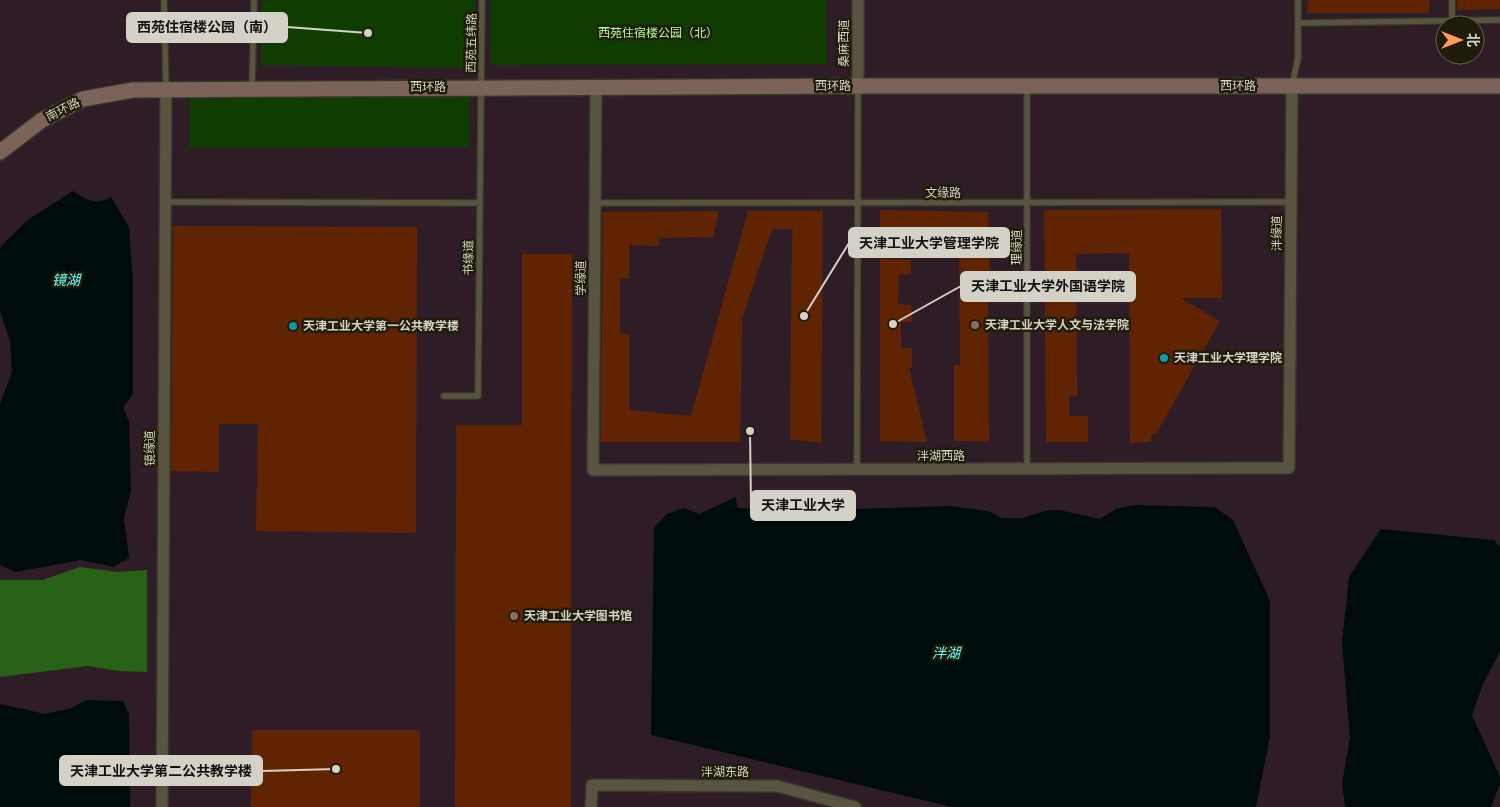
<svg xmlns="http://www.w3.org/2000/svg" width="1500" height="807" font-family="'Source Sans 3','Noto Sans SC',sans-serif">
  <rect width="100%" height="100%" fill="#201c0a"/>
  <path fill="#2e1d26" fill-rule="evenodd" d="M0,0H1500V807H0ZM1445,25H1475V55H1445Z"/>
  <g fill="#0f3d00">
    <path d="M262,0H475L474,68L261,65Z"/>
    <path d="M490,0H826L827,64L490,65Z"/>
    <path d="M190,93L470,95L469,147L189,148Z"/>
  </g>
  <path fill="#286216" d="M80,567L117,572L147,570V672L119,671L88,666L0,677V580H43Z"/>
  <g fill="#000b0b">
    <path d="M73,191C87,200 95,206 111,197L129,227L133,283V394L123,408L129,421L131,491L124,518L129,558L113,567L81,560L15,572L0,565V404L12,372L10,341L0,311V250L1,246L29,219Z"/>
    <path d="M736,497L737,508L767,510L769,502L777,499L823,501L855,509L950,506L988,511L1002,518H1023L1048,510H1059L1100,519L1116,509L1133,505L1215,507L1233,520L1270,601V736L1256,807H952L651,735L654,528L667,514L684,508L699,514Z"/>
    <path d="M1381,529L1494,540L1500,547V652L1483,684L1472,715L1500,777V784L1491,807H1345L1342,784L1350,738L1342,642L1349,577Z"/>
    <path d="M86,700L123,701L129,714L130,807H0V704L45,714L71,708Z"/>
  </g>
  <g fill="#612403">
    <path d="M1308,0H1429V13H1307Z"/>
    <path d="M1457,0H1500V9L1457,10Z"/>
    <path d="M1221,209L1222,298H1180L1220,321L1156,434H1151V442L1130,443L1129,253L1076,254L1077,396H1069V416H1088V442H1046L1044,210Z"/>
    <path d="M880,210L988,212L990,274L971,275L988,295L989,441H954V365H960L959,229L911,230V241L880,242Z"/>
    <path d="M719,211L713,237L659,238V246L629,245V278H620V334H629V410L691,416L748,211H823L821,443L790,439L792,229H772L742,319L740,442H601L603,212Z"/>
    <path d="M173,226L417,227L416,533L256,531L258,424H219V472L171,471Z"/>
    <path d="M522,254H572L571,807H455L456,425H522Z"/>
    <path d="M880,259L911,260V274L899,275L898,304L911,305L912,322H901V348H912V368H909L927,442L880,441Z"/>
    <path d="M252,730H420V807H251Z"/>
  </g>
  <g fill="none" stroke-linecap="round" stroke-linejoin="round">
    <g stroke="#36342c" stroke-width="8">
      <g id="lane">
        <path d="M164,0L166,88"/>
        <path d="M1452,20V0"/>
        <path d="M1298,23L1500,20"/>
        <path d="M1292,85L1298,58V0"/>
        <path d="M252,87L254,0"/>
        <path d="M165,202L480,203"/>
        <path d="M595,203L1291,202"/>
        <path d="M444,396H478L482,0"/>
        <path d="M1027,469V88"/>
        <path d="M857,470L858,88"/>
      </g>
    </g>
    <g stroke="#36342c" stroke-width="14">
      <g id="street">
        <path d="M596,86L593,470L1289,468L1292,86"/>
        <path d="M858,86V0"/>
        <path d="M162,807L166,88"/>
        <path d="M591,807L592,785L777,786L855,807"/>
      </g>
    </g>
    <g stroke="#36342c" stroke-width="18">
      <path id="secondary" d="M0,152L42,120L83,99L133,90L858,86H1500"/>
    </g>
    <use href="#lane" stroke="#585440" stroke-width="5.5"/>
    <use href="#street" stroke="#585440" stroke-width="11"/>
    <use href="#secondary" stroke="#7b635a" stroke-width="15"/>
  </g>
  <g fill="#8d6e63" stroke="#201c0a" stroke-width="2">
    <circle cx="975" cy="325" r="5"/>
    <circle cx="514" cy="616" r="5"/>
  </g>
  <g fill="#0f9aa8" stroke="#201c0a" stroke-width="2">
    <circle cx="293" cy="326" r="5"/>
    <circle cx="1164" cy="358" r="5"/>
  </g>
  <g text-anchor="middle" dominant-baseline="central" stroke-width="5" stroke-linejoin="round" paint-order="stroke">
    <g font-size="12" fill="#aefd99" stroke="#201c0a">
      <text x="658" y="33">西苑住宿楼公园（北）</text>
    </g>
    <g font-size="12" fill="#d4d2c7" stroke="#201c0a">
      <text transform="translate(472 43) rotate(-89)">西苑五纬路</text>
      <text transform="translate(844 43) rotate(-90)">桑麻西道</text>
      <text x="833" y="86">西环路</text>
      <text x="1238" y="86">西环路</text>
      <text x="428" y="87">西环路</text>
      <text transform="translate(63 110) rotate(-27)">南环路</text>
      <text x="943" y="193">文缘路</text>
      <text transform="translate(1277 233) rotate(-90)">泮缘道</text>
      <text transform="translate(1017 247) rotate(-90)">理缘道</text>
      <text transform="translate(469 258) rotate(-89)">书缘道</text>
      <text transform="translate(581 278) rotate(-90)">学缘道</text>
      <text transform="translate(150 448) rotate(-90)">镜缘道</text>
      <text x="941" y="456">泮湖西路</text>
      <text x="725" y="772">泮湖东路</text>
    </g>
    <g font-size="12" font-weight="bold" fill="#d4d2c7" stroke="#201c0a" text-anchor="start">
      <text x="985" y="325">天津工业大学人文与法学院</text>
      <text x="303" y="326">天津工业大学第一公共教学楼</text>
      <text x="1174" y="358">天津工业大学理学院</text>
      <text x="524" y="616">天津工业大学图书馆</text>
    </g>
    <g font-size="14" font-style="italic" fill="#6dfbfc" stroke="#201c0a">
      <text x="66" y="281">镜湖</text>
      <text x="946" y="654">泮湖</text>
    </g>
  </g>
  <path fill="none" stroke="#d4d2c7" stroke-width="2" d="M368 33L287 27M804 316L849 243M893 324L961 286M750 431L751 505M336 769L262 771"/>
  <g fill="#d4d2c7" stroke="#201c0a" stroke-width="2">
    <circle cx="368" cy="33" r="5"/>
    <circle cx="804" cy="316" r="5"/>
    <circle cx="893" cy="324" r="5"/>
    <circle cx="750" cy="431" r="5"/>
    <circle cx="336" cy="769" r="5"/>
  </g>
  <g fill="#d4d2c7" stroke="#d4d2c7" stroke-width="2">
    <rect x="127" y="13" width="160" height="29" rx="5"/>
    <rect x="849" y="228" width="160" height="29" rx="5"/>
    <rect x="961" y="272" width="174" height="29" rx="5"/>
    <rect x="751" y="491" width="104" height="29" rx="5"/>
    <rect x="60" y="756" width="202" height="29" rx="5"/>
  </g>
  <g font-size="14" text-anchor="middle" font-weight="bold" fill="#111">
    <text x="207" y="32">西苑住宿楼公园（南）</text>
    <text x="929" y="248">天津工业大学管理学院</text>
    <text x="1048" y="291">天津工业大学外国语学院</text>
    <text x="803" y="510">天津工业大学</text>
    <text x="161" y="776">天津工业大学第二公共教学楼</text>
  </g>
  <g transform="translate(1460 40) rotate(90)"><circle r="24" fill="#201c0a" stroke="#686556"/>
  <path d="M0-4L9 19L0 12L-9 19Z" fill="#fe9c58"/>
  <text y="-8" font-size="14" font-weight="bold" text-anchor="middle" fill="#d4d2c7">北</text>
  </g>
</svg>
